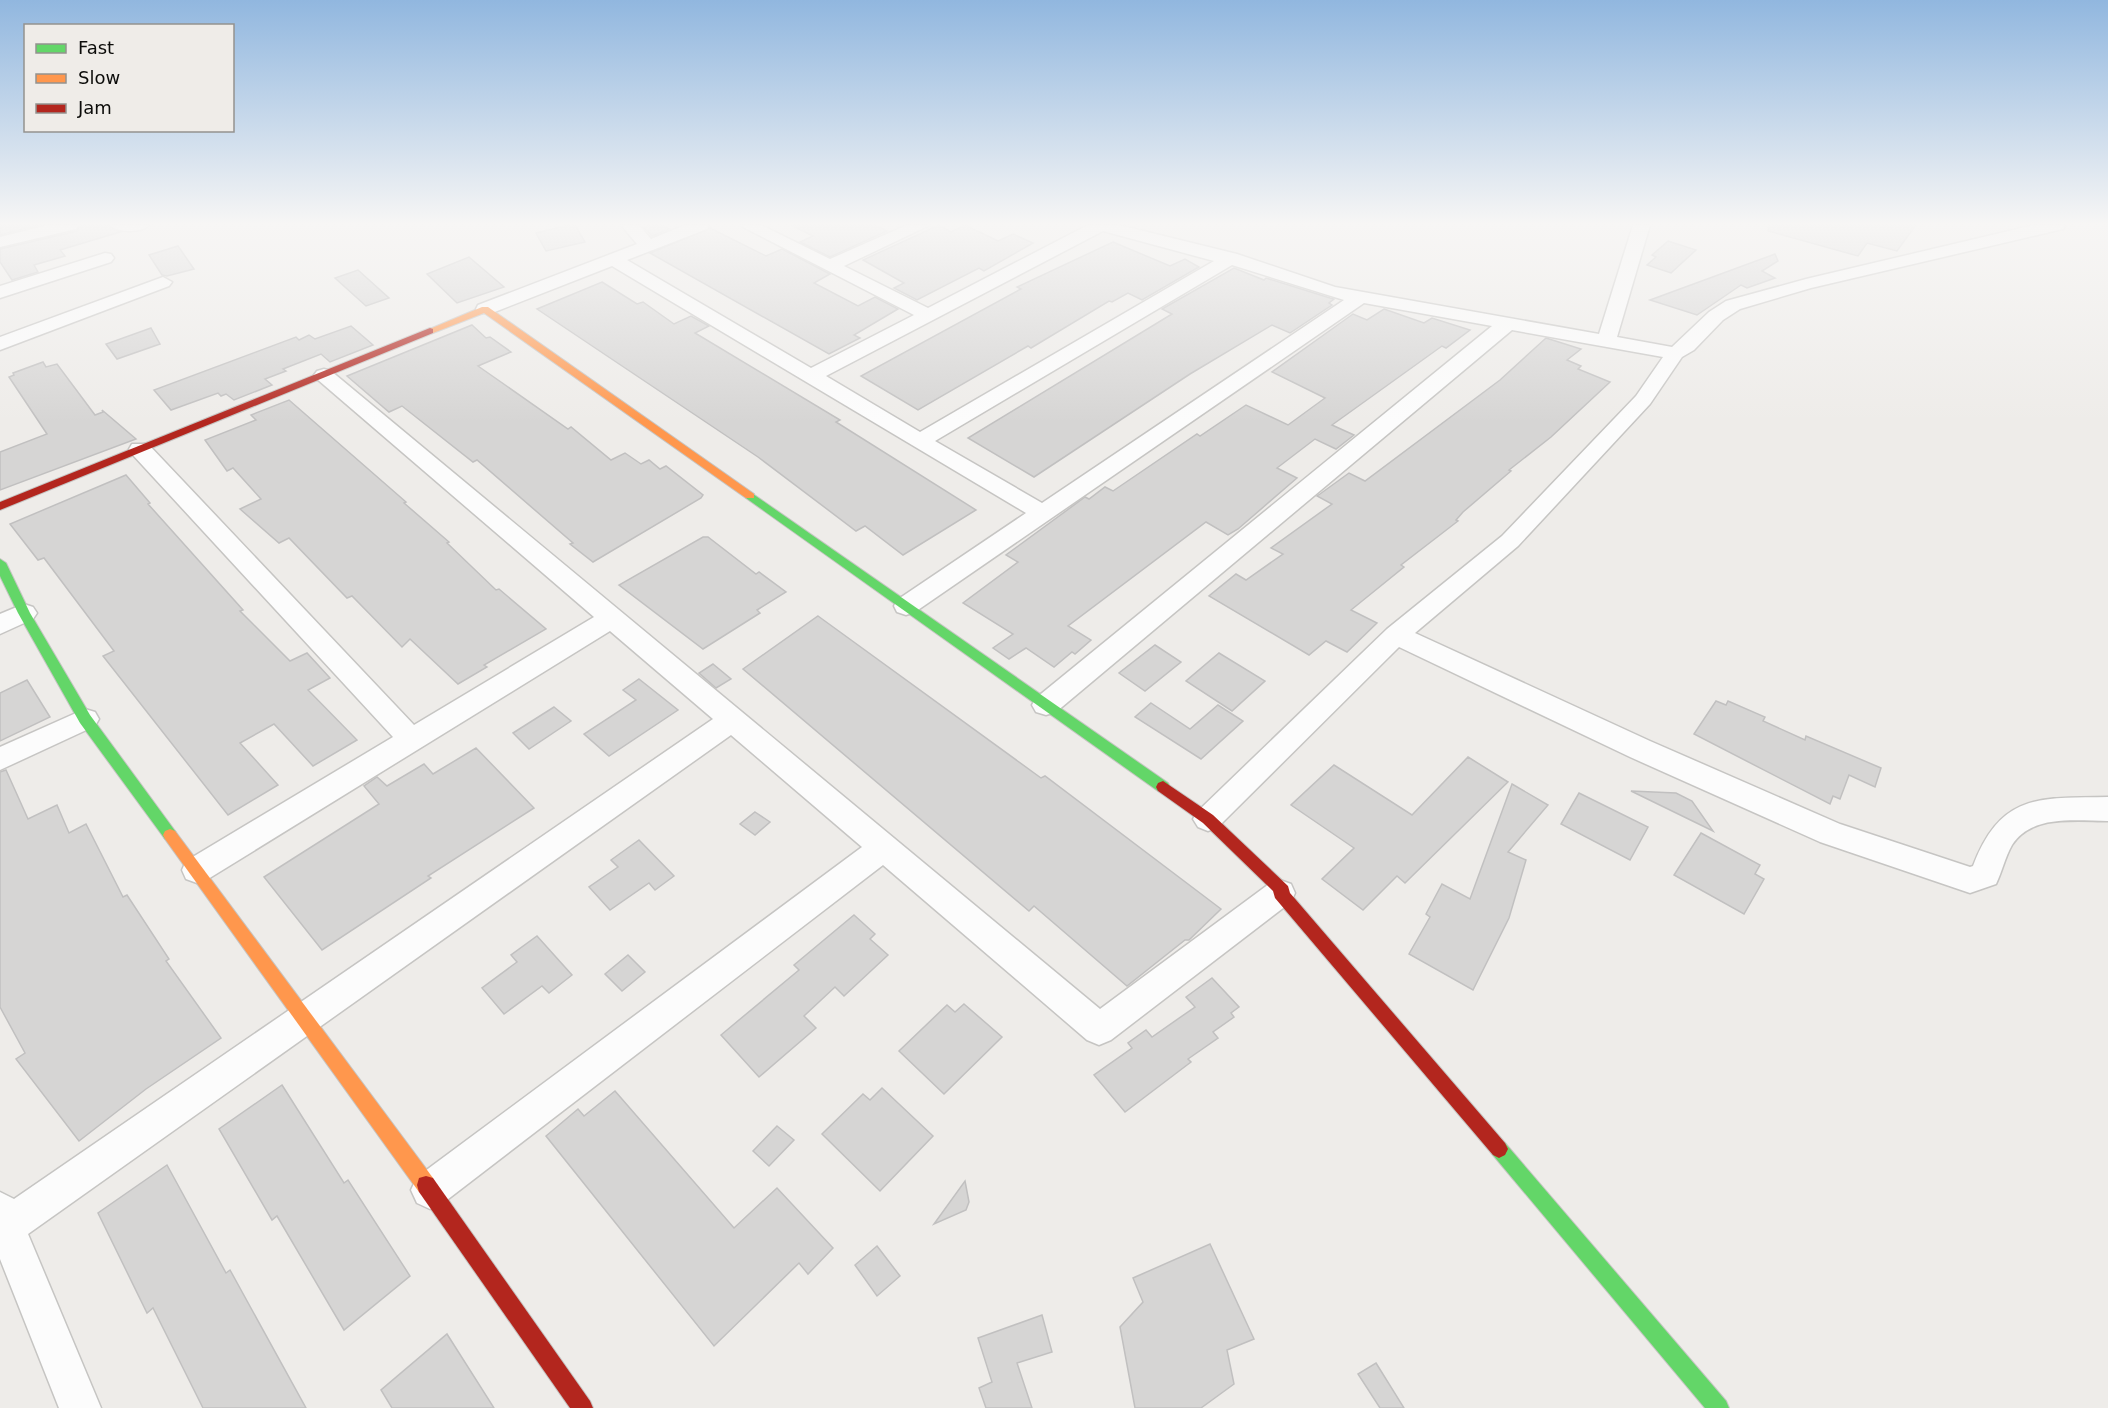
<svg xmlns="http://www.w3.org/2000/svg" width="2108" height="1408" font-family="'DejaVu Sans',sans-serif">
  <rect width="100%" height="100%" fill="#eeece9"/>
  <g fill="#d6d5d4" stroke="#c1c0c0" stroke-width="1.5">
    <path d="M0,225H38L0,235Z"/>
    <path d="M80,225H108L120,232L60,250L65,256L34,265L38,272L12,280L0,262V249L77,231Z"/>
    <path d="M568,225H575L585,242L546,251L536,233Z"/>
    <path d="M650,225H662L669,229L652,236L644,227Z"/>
    <path d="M791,225H875L887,231L830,257L800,242L813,236Z"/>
    <path d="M939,225L951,232L965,225L998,241L1013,234L1033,243L984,271L979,268L917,300L894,288L904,283L863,260Z"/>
    <path d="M1769,225H1916L1897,251L1867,243L1858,256L1768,231Z"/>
    <path d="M710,228L766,256L782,249L830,274L814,283L858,306L875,297L898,309L854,335L860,338L829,354L650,253Z"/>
    <path d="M1668,241L1696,250L1671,273L1647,265L1656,257L1652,255Z"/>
    <path d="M1113,242L1170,266L1185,259L1199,267L1142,300L1128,293L1112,302L1109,301L1031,348L1028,346L918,410L861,376L1021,289L1017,287Z"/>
    <path d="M178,246L194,269L167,276L162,275L149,255Z"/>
    <path d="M1775,254L1778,261L1762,271L1775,278L1747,288L1741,285L1697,315L1650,300Z"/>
    <path d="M469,257L504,287L457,303L427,274Z"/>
    <path d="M1234,268L1264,280L1266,278L1330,298L1334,299L1329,303L1332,305L1290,333L1272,325L1190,374L1034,477L968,438L1172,314L1162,309Z"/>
    <path d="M358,270L389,298L366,306L335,278Z"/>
    <path d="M602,282L637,304L643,302L674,324L691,316L709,326L695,333L840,420L836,422L976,510L903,555L865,526L856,531L758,457L537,309Z"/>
    <path d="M1384,309L1424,323L1432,318L1470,330L1446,348L1442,346L1332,425L1354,435L1336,449L1315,439L1277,468L1297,478L1238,529L1228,535L1206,522L1068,626L1091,640L1075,654L1072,652L1054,667L1026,648L1009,659L993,648L1013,634L963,603L1018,562L1006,555L1085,497L1089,499L1105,487L1113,491L1197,434L1200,436L1246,405L1288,425L1325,398L1272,372L1353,314L1367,320Z"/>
    <path d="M472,325L486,338L490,337L511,352L478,366L568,429L571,427L611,460L625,453L641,464L649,460L660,469L666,466L703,495L701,498L593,562L570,544L573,543L477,460L473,462L402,406L389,412L347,376Z"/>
    <path d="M351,326L373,345L330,362L321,354L283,369L286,371L265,379L272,385L234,400L226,394L221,396L218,393L171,410L154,390L296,337L299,340L309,335L315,339Z"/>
    <path d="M151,328L160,344L117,359L106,344Z"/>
    <path d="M1546,338L1581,349L1567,360L1581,366L1578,369L1610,382L1551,437L1509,470L1511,471L1463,512L1456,520L1458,521L1401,565L1404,567L1351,610L1377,623L1347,652L1326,641L1309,655L1209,596L1236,574L1246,580L1283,554L1271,548L1332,504L1317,496L1320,494L1349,473L1365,481L1500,380Z"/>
    <path d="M43,362L46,367L57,364L95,415L103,412L102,410L136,439L0,490V452L47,434L9,377L14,375L13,373Z"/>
    <path d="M289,400L406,502L404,503L449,542L447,543L496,590L499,589L546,629L484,665L487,667L458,684L410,639L402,647L352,596L347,598L289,538L279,543L240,509L261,499L233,468L227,471L205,440L256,420L251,415Z"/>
    <path d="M126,475L150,503L148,504L243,610L240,611L290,661L307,653L330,678L308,690L357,740L313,766L274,724L240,743L278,785L228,815L103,656L114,651L44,558L38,560L10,524Z"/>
    <path d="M703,537H708L756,574L759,572L786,592L757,610L760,613L703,649L619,585Z"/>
    <path d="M818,616L1041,778L1045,776L1221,909L1189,940H1185L1127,986L1034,906L1029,911L743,669Z"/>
    <path d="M1155,645L1181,662L1145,691L1119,673Z"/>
    <path d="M1219,653L1265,681L1232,711L1186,681Z"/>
    <path d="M713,664L731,679L716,688L699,673Z"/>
    <path d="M639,679L678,710L609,756L584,734L636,700L623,690Z"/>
    <path d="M27,680L50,717L0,741V693Z"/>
    <path d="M1716,701L1726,705L1728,701L1765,717L1763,721L1805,740L1806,736L1881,768L1875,787L1849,775L1840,799L1833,796L1830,804L1694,734Z"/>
    <path d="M1151,703L1190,729L1218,705L1243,721L1201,759L1135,717Z"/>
    <path d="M554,707L571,721L529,749L513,733Z"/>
    <path d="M476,748L534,808L428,876L431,878L322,950L264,877L379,804L364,786L377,777L387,786L424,764L433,774Z"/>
    <path d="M1468,757L1508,782L1405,883L1397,876L1363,910L1322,879L1354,848L1291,805L1334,765L1412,815Z"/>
    <path d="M6,770L28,819L57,805L69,833L86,824L123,897L127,895L169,959L166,961L221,1038L146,1089L79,1141L16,1059L25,1053L0,1007V772Z"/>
    <path d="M1512,784L1548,805L1508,852L1526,860L1509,918L1473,990L1409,954L1430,917L1426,914L1442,884L1470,899Z"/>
    <path d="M1631,791L1676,793L1692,801L1713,831Z"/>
    <path d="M1579,793L1648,827L1630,860L1561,824Z"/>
    <path d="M755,812L770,822L755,835L740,824Z"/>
    <path d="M1701,833L1760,865L1755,874L1764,879L1744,914L1674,875Z"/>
    <path d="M639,840L674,876L655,890L649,883L610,910L589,887L618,867L611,860Z"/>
    <path d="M854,915L875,934L870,939L888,955L844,996L835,987L804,1016L816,1028L759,1077L721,1035L799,970L794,965Z"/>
    <path d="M537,936L572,975L549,993L542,986L504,1014L482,988L517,962L511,955Z"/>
    <path d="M628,955L645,972L622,991L605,974Z"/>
    <path d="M1212,978L1239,1007L1231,1013L1234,1017L1213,1032L1218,1038L1188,1059L1191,1062L1125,1112L1094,1075L1132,1048L1128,1043L1146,1030L1152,1037L1195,1007L1186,997Z"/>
    <path d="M964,1004L1002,1037L944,1094L899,1051L947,1005L955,1012Z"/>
    <path d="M282,1085L344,1183L348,1180L410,1276L344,1330L277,1216L272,1220L219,1129Z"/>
    <path d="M882,1088L933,1136L880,1191L822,1134L863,1094L870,1100Z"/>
    <path d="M615,1091L734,1228L777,1188L833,1248L808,1274L799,1263L714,1346L546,1136L578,1109L584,1116Z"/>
    <path d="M777,1126L794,1140L769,1166L753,1151Z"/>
    <path d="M167,1165L226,1273L230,1270L306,1408H203L153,1308L147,1313L98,1213Z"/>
    <path d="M965,1181L969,1202L966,1210L934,1224Z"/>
    <path d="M1210,1244L1254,1339L1227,1350L1234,1384L1201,1408H1135L1120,1327L1143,1302L1133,1278Z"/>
    <path d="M877,1246L900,1276L877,1296L855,1265Z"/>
    <path d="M1042,1315L1052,1352L1017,1363L1032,1408H986L979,1388L992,1382L978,1338Z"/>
    <path d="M447,1334L494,1408H392L381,1390Z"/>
    <path d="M1376,1363L1404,1408H1380L1358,1374Z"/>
  </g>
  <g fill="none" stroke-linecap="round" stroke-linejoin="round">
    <g stroke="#c6c5c3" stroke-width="3">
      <g id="street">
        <path d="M48,225H78L76,229L0,247V237Z"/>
        <path d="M110,225H149C142,233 117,233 110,225Z"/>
        <path d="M621,225H639L651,239L685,225H709L707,229L627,260L811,368L914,315L739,225H761L830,259L907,225H930L844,266L928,308L1088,225H1119L1237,254L1335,287L1599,334L1633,225H1650L1617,337L1672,347L1709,312L1726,301L1806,279L2034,225H2065L2063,229L1811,288L1740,309L1723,320L1694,350L1682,357L1650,404L1518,546L1415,633L1650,741L1840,824L1970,867L1973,866C2001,793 2039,798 2108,797V821C2076,821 2032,814 2012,845C2005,857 2002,872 1996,884L1970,893L1820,842L1630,757L1399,647L1218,827L1208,831L1198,827L1193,819L1198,811L1387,629L1502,536L1636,396L1663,357L1512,330L1056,712L1046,715L1036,712L1032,705L1036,698L1492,326L1364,303L915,612L906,615L897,612L894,606L897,600L1026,513L612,266L492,313H478L476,309L478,305L637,244ZM1103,231L1214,261L920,432L826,376ZM1232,265L1344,300L1042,503L935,441Z"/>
        <path d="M105,253L111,254L114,258L111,262L0,298V286Z"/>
        <path d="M163,277L172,282L169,286L0,350V337Z"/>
        <path d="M324,369L331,371L1100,1009L1269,884L1280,880L1291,884L1295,893L1291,902L1111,1040L1099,1045L1087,1040L883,865L443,1203L430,1209L417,1203L411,1190L417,1177L862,847L731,735L28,1234L101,1408H59L0,1259V1192L14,1199L713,719L610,631L208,879L197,883L186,879L182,870L186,861L393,737L132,454L129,449L132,444H148L414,725L594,617L317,379L314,375L317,371Z"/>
        <path d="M24,604L33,607L37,613L33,619L0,634V614Z"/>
        <path d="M85,709L95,712L99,719L95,726L0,770V747Z"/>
      </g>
    </g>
    <g stroke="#c6c5c3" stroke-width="2">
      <g id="fast">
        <path d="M750,492L1168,783L1170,787L1168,791H1158L746,498V494Z"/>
        <path d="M0,559L6,563L30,613L90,715L175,831L177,835L175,839L170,841L165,839L80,723L18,613L0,576Z"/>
        <path d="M1499,1140L1505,1143L1726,1401L1729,1408H1705L1493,1155L1490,1149L1493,1143Z"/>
      </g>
    </g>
    <g stroke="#c6c5c3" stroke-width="2">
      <g id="slow">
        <path d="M482,307H488L754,494V498H746L484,313L433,333L425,331Z"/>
        <path d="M170,829L175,831L433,1178L435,1185L433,1192L426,1194L419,1192L165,839L163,835L165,831Z"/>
      </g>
    </g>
    <g stroke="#c6c5c3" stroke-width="2">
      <g id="jam">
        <path d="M430,328L433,329V333L0,510V502Z"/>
        <path d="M1163,781L1213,815L1288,886L1290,893L1505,1143L1508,1149L1505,1155L1499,1158L1493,1155L1275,898L1273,891L1203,823L1158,791L1156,787L1158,783Z"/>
        <path d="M426,1176L433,1178L590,1401L593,1408H570L419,1192L417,1185L419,1178Z"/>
      </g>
    </g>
    <use href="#street" fill="#fcfcfc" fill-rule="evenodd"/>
    <use href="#fast" fill="#63d668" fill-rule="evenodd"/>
    <use href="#slow" fill="#ff974d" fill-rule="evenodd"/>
    <use href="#jam" fill="#b3261e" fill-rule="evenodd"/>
  </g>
  <linearGradient id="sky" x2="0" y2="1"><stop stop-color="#91b7df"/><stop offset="0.53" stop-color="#f7f6f5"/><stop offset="1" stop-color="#f7f6f5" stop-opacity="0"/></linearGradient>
  <rect width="2108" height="422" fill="url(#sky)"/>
  <rect x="24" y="24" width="210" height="108" fill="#efece8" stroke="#94928f" stroke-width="1.5"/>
  <rect x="36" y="44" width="30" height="9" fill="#63d668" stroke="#94928f" stroke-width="1.5"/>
  <text x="78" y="54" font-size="18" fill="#0c0c0a">Fast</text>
  <rect x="36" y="74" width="30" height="9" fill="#ff974d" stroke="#94928f" stroke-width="1.5"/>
  <text x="78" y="84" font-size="18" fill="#0c0c0a">Slow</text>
  <rect x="36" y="104" width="30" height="9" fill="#b3261e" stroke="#94928f" stroke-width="1.5"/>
  <text x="78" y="114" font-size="18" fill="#0c0c0a">Jam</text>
</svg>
